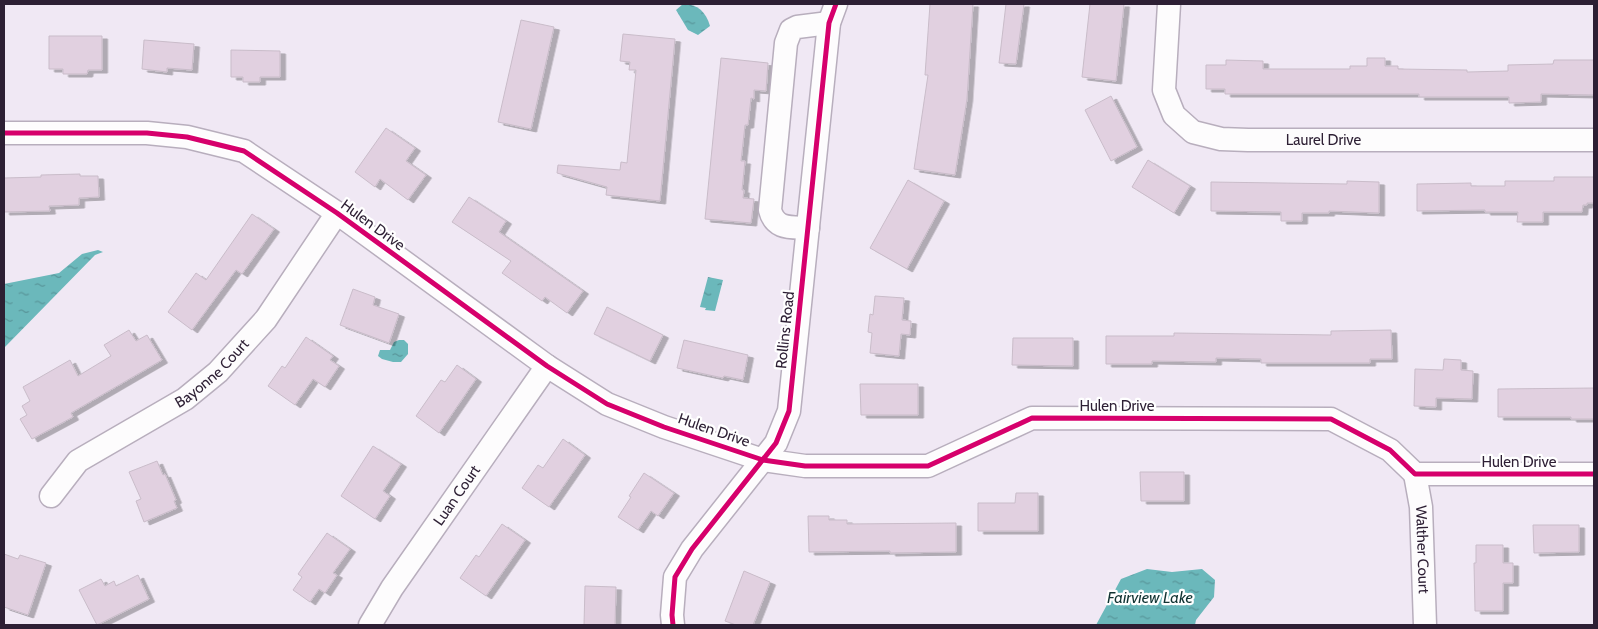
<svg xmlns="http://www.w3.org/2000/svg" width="1598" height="629" font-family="Cabin,sans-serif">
  <defs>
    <pattern id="water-ripples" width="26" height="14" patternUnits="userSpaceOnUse" patternTransform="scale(1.25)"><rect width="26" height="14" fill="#6bb8bb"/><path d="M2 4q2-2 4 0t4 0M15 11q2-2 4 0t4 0" fill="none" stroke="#589599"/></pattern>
    <filter id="shadow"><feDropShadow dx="5.5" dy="3" stdDeviation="0" flood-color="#0004"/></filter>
  </defs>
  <rect width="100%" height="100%" fill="#f0e8f4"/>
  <g fill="url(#water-ripples)">
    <path d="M683,4C698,4 706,12 710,26L698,35L688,30L676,10Z"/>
    <path d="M98,250L103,252L95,255L4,348V284L59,273L82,254Z"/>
    <path d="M708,277L723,280L715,311L705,310L706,308L700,307Z"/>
    <path d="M399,340H404L408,344V354L401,362H393L382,359L378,356L380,350H390L394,342Z"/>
    <path d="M1147,569L1172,572L1202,569L1215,580L1214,597L1196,620L1195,625H1096L1121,579Z"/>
  </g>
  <g fill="#e1d0e0" stroke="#c9bcc9" filter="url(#shadow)">
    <path d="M930,4H973L967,99L955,175L914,169L928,75H925Z"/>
    <path d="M1006,4H1024L1016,64L999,63Z"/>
    <path d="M1090,4H1124L1116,81L1082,77Z"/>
    <path d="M521,20L554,27L531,129L498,122Z"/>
    <path d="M623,34L675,39L660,201L606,195L607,187L557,173L558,165L620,170L621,162L627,163L636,70H629L630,62L620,61Z"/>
    <path d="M49,36H102V70H88L87,74H63V69H49Z"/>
    <path d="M144,40L194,44L192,70L167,68V72L142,69Z"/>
    <path d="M231,50L280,51V77H260V82H243V77H231Z"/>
    <path d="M721,58L768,63L766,91L754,90V99L751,98L748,125H745L741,161H745L742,190H744L743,198L754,199L751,223L705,219Z"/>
    <path d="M1367,58H1385V66H1398V69L1467,70V72L1508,71V65L1553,64L1554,60H1594V95L1541,94V102L1509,103V97H1419V94H1225V89H1206V65H1226V60L1263,61V69H1350V66H1367Z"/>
    <path d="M1111,96L1137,147L1111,161L1085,110Z"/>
    <path d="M386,128L415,148L406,161L426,175L408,200L380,179L375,187L355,172Z"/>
    <path d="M1148,160L1190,186L1174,213L1132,187Z"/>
    <path d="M80,174V176H98L99,197L79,198V205L49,206L50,211L4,212V178L41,177V175Z"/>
    <path d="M1554,177H1594V203H1587V205H1583L1582,212H1543V222H1517L1518,212H1485V210L1417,211V184L1471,183V186H1505V181H1554Z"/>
    <path d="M908,180L944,201L907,269L870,248Z"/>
    <path d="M1347,181L1379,182V213L1329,211V213H1302V221H1281V212L1211,211V182L1347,184Z"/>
    <path d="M469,197L506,221L499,232L583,291L567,313L545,297L542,301L502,273L511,261L452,222Z"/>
    <path d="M252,214L274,229L242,274L236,270L192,330L168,312L196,273L206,280Z"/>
    <path d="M353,289L375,297L373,305L399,314L389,343L340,325Z"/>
    <path d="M875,296L904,298L902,320L911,321L910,335L901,334L899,356L870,353L872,333L868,332L870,314L873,315Z"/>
    <path d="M607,307L663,335L650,361L594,334Z"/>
    <path d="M129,330L136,341L147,335L162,360L71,413L73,417L32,439L20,419L27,415L22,406L30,401L23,387L70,360L78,376L111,356L104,345Z"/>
    <path d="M1391,330L1392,359H1370V363H1261V359L1216,358V362L1152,361V364H1106V336H1174V333L1331,335V331Z"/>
    <path d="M306,337L333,356L330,360L339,366L325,387L313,379L295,405L268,386L282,366L285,368Z"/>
    <path d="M1013,338H1073V366L1012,365Z"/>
    <path d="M684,340L748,355L743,380L724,376L723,378L677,368Z"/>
    <path d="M1444,359L1461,360V370L1473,371L1472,399L1436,398V407L1414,406L1415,369L1443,370Z"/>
    <path d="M457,365L476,379L439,433L416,416L441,380L445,382Z"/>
    <path d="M860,384H918V415H861Z"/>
    <path d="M1594,388V419H1571V417H1498V389Z"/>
    <path d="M563,439L585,455L549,507L522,488L538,465L543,468Z"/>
    <path d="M373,446L401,464L383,491L390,496L375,519L341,496Z"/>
    <path d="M157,461L163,475L165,474L176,500L174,501L177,508L144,522L136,501L141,499L129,472Z"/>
    <path d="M1140,472H1184V501H1141Z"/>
    <path d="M644,473L674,493L658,516L651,511L638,530L618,517L631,497L629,496Z"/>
    <path d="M1016,493H1038V531H978V503H1015Z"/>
    <path d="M808,516H829V520H847V524L956,523V552L890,553V551L809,552Z"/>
    <path d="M502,524L525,540L486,596L460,578L476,555L479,557Z"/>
    <path d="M1533,525H1579V552L1534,553Z"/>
    <path d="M327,533L350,549L333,573L337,575L325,593L319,589L310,602L293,590L302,577L298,574Z"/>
    <path d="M1476,545H1503V563H1513V583H1503V611H1475L1474,563H1476Z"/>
    <path d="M4,554L18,559L20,555L46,563L28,615L4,607Z"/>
    <path d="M744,571L770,582L753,625H736L725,621Z"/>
    <path d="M138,575L149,599L97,625L79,590L101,579L105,586L114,581L116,586Z"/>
    <path d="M585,586L616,587L615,625H584Z"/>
  </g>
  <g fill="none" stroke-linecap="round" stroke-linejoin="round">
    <g stroke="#b8aebd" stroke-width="25">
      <g id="minor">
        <path id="s1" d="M1169,4L1164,90L1174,115L1193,132L1221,139L1248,140H1594"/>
        <path d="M4,133H147L187,137L244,151L337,213L547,366L607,404L664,427L763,460L805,466H928L1032,418L1331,419L1390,450L1415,474H1594"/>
        <path d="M808,228C791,227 775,230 770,210L786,43L791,30L797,27L829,23"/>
        <path id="s2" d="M1415,474L1421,507L1425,625"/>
        <path id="s3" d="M51,496L78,461L185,399L218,372L266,319L337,213"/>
        <path id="s4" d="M370,625L392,588L547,366"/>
        <path d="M673,625L672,615L675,577L692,549L776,443L789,411L829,23L836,4"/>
      </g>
    </g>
    <use href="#minor" stroke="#fdfcfd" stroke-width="22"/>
    <g stroke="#fff" stroke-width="8">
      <g id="cycleway">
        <path d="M4,133H147L187,137L244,151L337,213L547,366L607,404L664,427L763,460L805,466H928L1032,418L1331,419L1390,450L1415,474H1594"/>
        <path d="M673,625L672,615L675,577L692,549L776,443L789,411L829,23L836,4"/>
      </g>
    </g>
    <use href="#cycleway" stroke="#d6006c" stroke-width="5"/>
  </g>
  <g text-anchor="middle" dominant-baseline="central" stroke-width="4.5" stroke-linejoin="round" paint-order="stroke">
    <g font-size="15" fill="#2d1f34" stroke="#fff">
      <text stroke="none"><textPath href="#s1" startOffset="270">Laurel Drive</textPath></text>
      <text transform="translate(373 225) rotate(36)">Hulen Drive</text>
      <text transform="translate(785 330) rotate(-84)">Rollins Road</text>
      <text stroke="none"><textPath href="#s3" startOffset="205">Bayonne Court</textPath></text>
      <text x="1117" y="406">Hulen Drive</text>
      <text transform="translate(714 430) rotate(19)">Hulen Drive</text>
      <text x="1519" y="462">Hulen Drive</text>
      <text stroke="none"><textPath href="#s4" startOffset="156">Luan Court</textPath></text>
      <text stroke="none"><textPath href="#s2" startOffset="76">Walther Court</textPath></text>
    </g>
    <g font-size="16" font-style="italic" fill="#113332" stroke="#fff">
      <text x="1150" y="597">Fairview Lake</text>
    </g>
  </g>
  <rect width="1598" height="629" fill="none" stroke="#2d1f34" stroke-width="10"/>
</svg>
